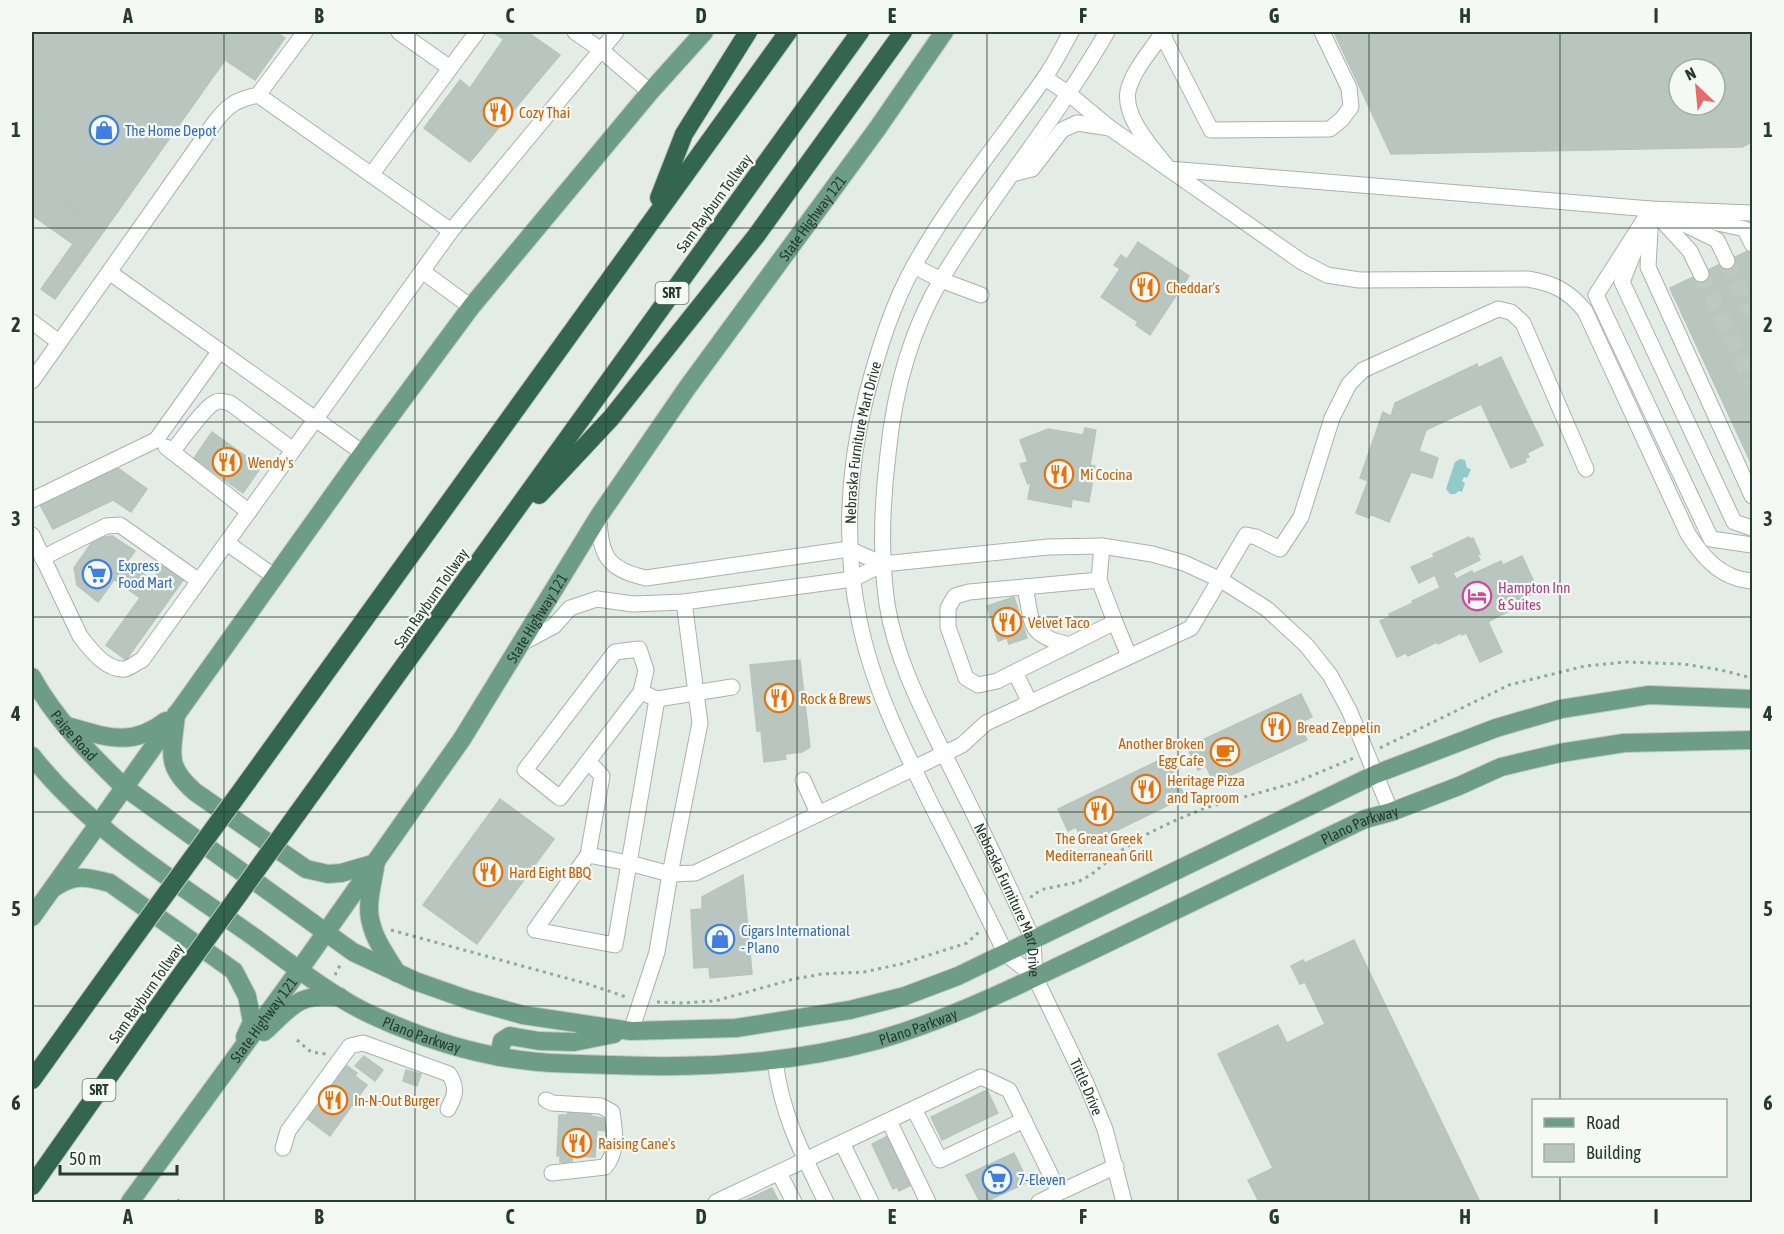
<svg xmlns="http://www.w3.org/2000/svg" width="1784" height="1234" font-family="'Asap Condensed',sans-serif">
  <rect width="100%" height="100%" fill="#e4ece6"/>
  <path fill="#91cbc7" d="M1460,459L1465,460L1467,468L1471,469L1467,478L1464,477L1462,481L1465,483L1462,492L1459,491L1455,494H1450L1446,489L1455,462Z"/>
  <g fill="#b9c6bf" stroke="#b7c5bc" stroke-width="1.5" fill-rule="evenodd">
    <path d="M32,32H276L285,38L255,80L225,60L104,231L32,179Z"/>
    <path d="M495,32H527L560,55L470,162L424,128L460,80L470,88L504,39L494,33Z"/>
    <path d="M1334,32H1752V142L1742,147L1391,154ZM1679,69H1715V105H1679Z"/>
    <path d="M32,179L104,231L55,299L41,289L73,244L32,215Z"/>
    <path d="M1138,242L1189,276L1150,335L1136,325L1138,322L1101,297L1120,269L1114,265L1121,255L1127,259Z"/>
    <path d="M1752,249V465L1670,288Z"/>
    <path d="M1501,357L1543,445L1527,453L1529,457L1525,458L1526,462L1511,468L1481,404L1426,430L1419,451L1438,458L1432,478L1411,472L1389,522L1370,514L1369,518L1356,513L1368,481L1360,478L1383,412L1391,416L1395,403L1477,364L1478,368Z"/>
    <path d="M1085,428L1096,430L1090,465L1095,466L1089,502L1072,499L1071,507L1028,499L1031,482L1028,484L1020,464L1028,462L1020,440L1048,429L1083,435Z"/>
    <path d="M212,432L261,467L243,493L194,458Z"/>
    <path d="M115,466L147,489L131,512L113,500L53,529L39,503Z"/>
    <path d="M112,536L135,551L98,602L77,585L74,568L95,538Z"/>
    <path d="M1469,537L1470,539L1473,538L1480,554L1477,555L1480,560L1453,573L1456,579L1472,571L1473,574L1501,561L1503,565L1522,556L1538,591L1519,600L1521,605L1462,635L1461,633L1438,644L1437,642L1408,656L1406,653L1397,657L1380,621L1390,617L1389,614L1413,603L1412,601L1440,588L1435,575L1419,583L1411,567L1434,557L1433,554Z"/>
    <path d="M127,562L152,580L166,562L186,576L126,660L106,645L140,598L114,579Z"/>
    <path d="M1014,597L1027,638L1009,644L1007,638L998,641L987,606Z"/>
    <path d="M1488,622L1502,652L1480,662L1466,632Z"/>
    <path d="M800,660L810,747L802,752L785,754L786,759L764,762L761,731H757L750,665Z"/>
    <path d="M1301,694L1312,717L1299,723L1307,740L1214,783L1206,766L1198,770L1187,747Z"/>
    <path d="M1166,757L1185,797L1085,846L1076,827L1068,831L1058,809Z"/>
    <path d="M500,799L554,839L477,944L423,905Z"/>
    <path d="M743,875L752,974L710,978L709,967L694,968L691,910L702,909V897Z"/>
    <path d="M1354,940L1480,1202H1259L1248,1180L1273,1168L1218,1054L1278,1025L1287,1043L1325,1024L1305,982L1300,984L1291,966L1303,960L1305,963Z"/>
    <path d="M364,1056L383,1070L375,1081L355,1066Z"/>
    <path d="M332,1061L344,1069L347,1066L357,1073L355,1076L367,1085L330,1136L305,1117Z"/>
    <path d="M406,1070L421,1074L417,1086L403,1081Z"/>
    <path d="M987,1090L998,1113L942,1140L931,1117Z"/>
    <path d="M568,1112L591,1113V1116L607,1119L606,1131L597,1130L595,1157L572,1156V1163L560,1162V1156H557L559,1115H567Z"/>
    <path d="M890,1135L911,1180V1185L899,1191L897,1187L893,1189L872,1144Z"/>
    <path d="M1014,1153L1028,1182L985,1202H980L966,1175Z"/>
    <path d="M772,1188L779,1202H742Z"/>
  </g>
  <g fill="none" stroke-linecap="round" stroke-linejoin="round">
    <g stroke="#bec9c2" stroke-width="15" stroke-dasharray="15 8" stroke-linecap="butt">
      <path d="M1727,261L1752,315"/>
      <path d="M1701,274L1752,383"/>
    </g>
    <g stroke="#a7b3ac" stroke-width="17">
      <g id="minor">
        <path d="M399,32L450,68"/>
        <path d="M575,32L601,50L650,92"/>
        <path id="s1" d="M1107,32C1058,117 993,193 942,278C911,330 894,393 888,454C882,503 880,555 887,604C895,656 921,707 944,754C975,815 1005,877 1033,940L1035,977L1086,1083L1105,1129L1124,1202"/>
        <path d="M1165,32L1162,34L1211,130L1330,129L1342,119L1351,107L1349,88L1322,32"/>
        <path d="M1162,34C1150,52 1133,70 1128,91C1123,118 1154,150 1169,169L1651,209L1752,213"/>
        <path d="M1045,78L1069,94L1110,128L1302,262L1327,275L1359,280L1528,279C1553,283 1569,291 1585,311L1688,534C1703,558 1722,579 1752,581"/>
        <path d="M258,95L451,231"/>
        <path d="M1012,174L1032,169L1062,130L1077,123L1110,128"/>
        <path d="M371,175L477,32"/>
        <path d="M1651,209L1596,295L1711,539L1752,545"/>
        <path d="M1657,211L1717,240L1727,261"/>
        <path d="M1651,212L1648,267L1752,496"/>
        <path d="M1657,215L1690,251L1701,274"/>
        <path d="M1695,218L1745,229L1752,244"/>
        <path d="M1638,242L1622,282L1734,522L1752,528"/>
        <path d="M914,266L941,280L981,295"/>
        <path d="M422,271L471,307"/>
        <path d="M109,272L363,453"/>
        <path d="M32,322L59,342"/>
        <path d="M32,381L215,122C229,104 236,100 258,95L305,32"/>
        <path d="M166,447L249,512"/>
        <path d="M172,452C181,441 205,406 216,402C220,400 226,402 230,403L293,450"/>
        <path d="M32,500L156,440L219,352"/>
        <path d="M599,516C600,555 606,569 646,578L849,549L883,564"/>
        <path d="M32,535L80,636C90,649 106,671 125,669C130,668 137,662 142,660L451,231L616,32"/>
        <path d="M227,543L275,577"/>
        <path d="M42,558L106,526L120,525L199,581"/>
        <path d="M1099,580L1115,622L997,681L978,685L966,678L948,627V608L955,596L969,592L1099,580L1102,546"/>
        <path d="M1025,587C1033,626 1027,635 1070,645"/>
        <path d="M1115,622L1129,656"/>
        <path d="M522,643L554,626L570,608L597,599L633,604L684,602L853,579L883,564L1048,547L1102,546L1152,554L1184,563L1221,580L1267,609L1306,645L1330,675L1349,710L1391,812"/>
        <path d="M639,649L646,670L641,692L560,798L525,770L615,652Z"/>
        <path d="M1015,672L1030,703"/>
        <path d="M657,699L732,687"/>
        <path d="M588,761L602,776L588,855L535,930L615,945L657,699L641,692"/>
        <path d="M803,780L818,813"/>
        <path d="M588,855L629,863L670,874L695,873L962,745L986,723L1191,628L1246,535L1256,537L1280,549L1301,517L1332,418L1349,384L1363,370L1498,309L1511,312L1523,323L1586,469"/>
        <path id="s2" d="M1035,977L1006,954C982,905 958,856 933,808C903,747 872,686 859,619C844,546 848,469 866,397C878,351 892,305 915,264C952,198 1000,141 1043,80C1054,65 1062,48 1071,32"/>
        <path d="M631,1031L657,952L670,874L700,723L684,602"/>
        <path d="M775,1061C782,1116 802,1153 826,1202"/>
        <path d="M546,1100L552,1103L601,1106L612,1112C615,1131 618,1152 605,1167L552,1173"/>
        <path d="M914,1109L940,1160L1024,1120"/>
        <path d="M889,1121L928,1202"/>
        <path d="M842,1143L871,1202"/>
        <path d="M283,1148L288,1131L350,1046L363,1043L449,1074C458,1088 455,1096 448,1109"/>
        <path d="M779,1173L794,1202"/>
        <path d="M716,1202L981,1077L1009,1090L1059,1192"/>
        <path d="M1039,1202L1116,1166"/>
      </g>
    </g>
    <g stroke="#c2c8c5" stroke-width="20">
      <g id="major">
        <path id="s3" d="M32,677C55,719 90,754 124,787L353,952L415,981L469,1000L523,1015L631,1031L736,1028L850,1010L905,996L958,976L1376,774L1496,728L1561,709L1649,695L1752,699"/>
        <path d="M176,714C173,752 163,764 195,792L306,869L328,874L341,873L376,863"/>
        <path d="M67,726C106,737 131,748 166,721"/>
        <path id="s4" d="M32,756C88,828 169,877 244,930C283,957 331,997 374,1016C424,1039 482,1057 538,1062C562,1064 587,1064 612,1065C702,1069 790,1064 878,1040C954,1018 1025,982 1097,948C1186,905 1276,862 1365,819L1391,812L1459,786L1501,767L1560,753L1624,743L1752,740"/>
        <path d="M375,868C372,885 366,906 371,923C375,941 388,958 397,973"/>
        <path d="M52,889C73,874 85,876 110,883L234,971L247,996L252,1022L245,1037"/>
        <path d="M32,917L363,453L471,307L650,92L704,32"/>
        <path d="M264,1032C293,1005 298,993 340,997"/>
        <path d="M499,1057L502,1041L510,1036L539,1041L574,1042L614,1034"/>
        <path id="s5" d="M130,1202L300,969L462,739L599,516L687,388L877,129L944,32"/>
      </g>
    </g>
    <g stroke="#c2c8c5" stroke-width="20">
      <g id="highway">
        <path d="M659,198L684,134L748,32"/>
        <path d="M539,495L611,418L756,236L903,32"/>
        <path d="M248,781L788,32"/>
        <path d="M297,814L860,32"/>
        <path d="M32,1080L118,960"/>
        <path d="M32,1186L167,994"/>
      </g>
    </g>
    <g stroke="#87ac98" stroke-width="3" stroke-dasharray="3 4.5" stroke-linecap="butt">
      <path d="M1380,748L1509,685L1585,666L1625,662L1683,664L1721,670L1752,678"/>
      <path d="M1031,898L1032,895L1044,889L1078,882L1092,874L1119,852L1143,836L1174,821L1205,808L1294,783L1354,758"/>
      <path d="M391,930L588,984L626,997"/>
      <path d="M335,975L341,963"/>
      <path d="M657,1002L682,1003L715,1001L794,979L822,974L864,972L901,964L967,943L980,931"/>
      <path d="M297,1040L311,1052L326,1054"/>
      <path d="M177,1200L181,1202"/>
    </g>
    <use href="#minor" stroke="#fff" stroke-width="15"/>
    <use href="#major" stroke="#6d9d85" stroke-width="18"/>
    <use href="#highway" stroke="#34654f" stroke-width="18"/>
    <g stroke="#c2c8c5" stroke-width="20" stroke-linecap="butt">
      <g id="highway-bridge">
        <path d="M118,960L248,781"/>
        <path d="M167,994L297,814"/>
      </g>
    </g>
    <use href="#highway-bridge" stroke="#34654f" stroke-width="18"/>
  </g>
  <path fill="none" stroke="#253b30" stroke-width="1.5" stroke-opacity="0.55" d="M224,32V1202M415,32V1202M606,32V1202M797,32V1202M987,32V1202M1178,32V1202M1369,32V1202M1560,32V1100M32,228H1752M32,422H1752M32,617H1752M32,812H1752M32,1006H1752M1560,1176V1202"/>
  <defs>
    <g id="restaurant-ring" transform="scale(1.5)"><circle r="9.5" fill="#f4f9f5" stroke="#e8710a" stroke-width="1.5"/><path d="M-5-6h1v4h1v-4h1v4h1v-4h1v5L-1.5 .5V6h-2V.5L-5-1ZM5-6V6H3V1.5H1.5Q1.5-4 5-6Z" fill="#e8710a"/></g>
    <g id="shop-ring" transform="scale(1.5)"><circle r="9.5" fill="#f4f9f5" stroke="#3f7fe0" stroke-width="1.5"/><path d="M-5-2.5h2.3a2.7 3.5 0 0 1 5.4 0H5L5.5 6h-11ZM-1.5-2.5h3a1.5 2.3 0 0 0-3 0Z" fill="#3f7fe0"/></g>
    <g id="supermarket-ring" transform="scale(1.5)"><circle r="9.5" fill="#f4f9f5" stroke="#3f7fe0" stroke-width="1.5"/><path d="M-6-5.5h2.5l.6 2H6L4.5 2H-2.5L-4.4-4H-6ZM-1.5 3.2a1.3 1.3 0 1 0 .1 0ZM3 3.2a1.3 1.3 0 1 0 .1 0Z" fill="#3f7fe0"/></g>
    <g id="hotel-ring" transform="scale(1.5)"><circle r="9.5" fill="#f4f9f5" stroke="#d1479c" stroke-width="1.5"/><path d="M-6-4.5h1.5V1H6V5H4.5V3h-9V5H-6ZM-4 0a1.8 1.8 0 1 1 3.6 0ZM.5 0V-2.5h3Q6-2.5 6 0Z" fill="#d1479c"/></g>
    <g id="cafe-ring" transform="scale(1.5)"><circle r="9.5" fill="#f4f9f5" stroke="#e8710a" stroke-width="1.5"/><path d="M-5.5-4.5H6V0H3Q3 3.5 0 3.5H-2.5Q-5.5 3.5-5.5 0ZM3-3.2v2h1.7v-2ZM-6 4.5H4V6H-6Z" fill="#e8710a"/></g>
  </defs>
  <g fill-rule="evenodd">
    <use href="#restaurant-ring" x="498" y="112"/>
    <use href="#shop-ring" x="104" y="130"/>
    <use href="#restaurant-ring" x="1145" y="287"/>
    <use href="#restaurant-ring" x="227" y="462"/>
    <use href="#restaurant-ring" x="1059" y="474"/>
    <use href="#supermarket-ring" x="97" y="574"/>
    <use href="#hotel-ring" x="1477" y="596"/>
    <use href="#restaurant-ring" x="1007" y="622"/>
    <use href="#restaurant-ring" x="779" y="698"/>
    <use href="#restaurant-ring" x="1276" y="727"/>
    <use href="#cafe-ring" x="1225" y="752"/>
    <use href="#restaurant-ring" x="1146" y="789"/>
    <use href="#restaurant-ring" x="1099" y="811"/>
    <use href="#restaurant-ring" x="488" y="872"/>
    <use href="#shop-ring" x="720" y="939"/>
    <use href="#restaurant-ring" x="333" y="1100"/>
    <use href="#restaurant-ring" x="577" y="1143"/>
    <use href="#supermarket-ring" x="997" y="1179"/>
  </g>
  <g text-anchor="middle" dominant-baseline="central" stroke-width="4.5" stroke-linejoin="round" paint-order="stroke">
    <g fill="#f4f9f5" stroke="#63746b" stroke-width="1.5">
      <rect x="655.5" y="282" width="33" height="22" rx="4.5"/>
      <rect x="82.5" y="1079" width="33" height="22" rx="4.5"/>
    </g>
    <g font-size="14" font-weight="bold" fill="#253b30">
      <text x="672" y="293">SRT</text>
      <text x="99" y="1090">SRT</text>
    </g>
    <g font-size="15" fill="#c56008" stroke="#f4f9f5" text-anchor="start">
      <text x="519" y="112">Cozy Thai</text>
      <text x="1166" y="287">Cheddar's</text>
      <text x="248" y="462">Wendy's</text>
      <text x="1080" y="474">Mi Cocina</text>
      <text x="1028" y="622">Velvet Taco</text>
      <text x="800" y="698">Rock &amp; Brews</text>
      <text x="1297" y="727">Bread Zeppelin</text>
      <text x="1204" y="743" text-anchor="end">Another Broken<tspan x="1204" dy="17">Egg Cafe</tspan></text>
      <text x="1167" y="780">Heritage Pizza<tspan x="1167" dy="17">and Taproom</tspan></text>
      <text x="1099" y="838" text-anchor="middle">The Great Greek<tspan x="1099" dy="17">Mediterranean Grill</tspan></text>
      <text x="509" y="872">Hard Eight BBQ</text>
      <text x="354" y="1100">In-N-Out Burger</text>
      <text x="598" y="1143">Raising Cane's</text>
    </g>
    <g font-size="15" fill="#366cbe" stroke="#f4f9f5" text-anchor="start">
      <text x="125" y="130">The Home Depot</text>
      <text x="118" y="565">Express<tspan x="118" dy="17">Food Mart</tspan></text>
      <text x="741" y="930">Cigars International<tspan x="741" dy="17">- Plano</tspan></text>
      <text x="1018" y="1179">7-Eleven</text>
    </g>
    <g font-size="15" fill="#253b30" stroke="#f4f9f5">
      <text transform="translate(714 203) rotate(-54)">Sam Rayburn Tollway</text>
      <text stroke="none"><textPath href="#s5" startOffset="1198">State Highway 121</textPath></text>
      <text stroke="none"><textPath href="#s2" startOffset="582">Nebraska Furniture Mart Drive</textPath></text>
      <text transform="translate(431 598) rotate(-55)">Sam Rayburn Tollway</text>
      <text stroke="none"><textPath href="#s5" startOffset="712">State Highway 121</textPath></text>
      <text stroke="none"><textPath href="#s3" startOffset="72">Paige Road</textPath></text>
      <text stroke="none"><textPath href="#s4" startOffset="1473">Plano Parkway</textPath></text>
      <text stroke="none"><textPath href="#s1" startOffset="954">Nebraska Furniture Mart Drive</textPath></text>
      <text transform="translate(146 993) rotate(-55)">Sam Rayburn Tollway</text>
      <text stroke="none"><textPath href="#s5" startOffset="226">State Highway 121</textPath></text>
      <text stroke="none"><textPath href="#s4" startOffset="987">Plano Parkway</textPath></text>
      <text stroke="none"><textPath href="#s4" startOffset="483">Plano Parkway</textPath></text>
      <text stroke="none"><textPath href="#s1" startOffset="1158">Tittle Drive</textPath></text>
    </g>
    <g font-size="15" fill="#b23c85" stroke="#f4f9f5" text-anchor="start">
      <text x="1498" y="587">Hampton Inn<tspan x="1498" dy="17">&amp; Suites</tspan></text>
    </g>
  </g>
  <rect width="1784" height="1234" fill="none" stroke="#f4f9f5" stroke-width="66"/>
  <rect x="1532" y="1099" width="195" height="78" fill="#f4f9f5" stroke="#a1ada6" stroke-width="1.5"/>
  <rect x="1544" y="1118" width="30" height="9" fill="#6d9d85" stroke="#a1ada6" stroke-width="1.5"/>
  <text x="1586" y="1129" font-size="18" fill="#253b30">Road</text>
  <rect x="1544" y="1144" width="30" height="18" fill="#b9c6bf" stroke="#a1ada6" stroke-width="1.5"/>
  <text x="1586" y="1159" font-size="18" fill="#253b30">Building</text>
  <g transform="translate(1697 87) rotate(334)"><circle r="28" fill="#f4f9f5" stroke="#a1ada6" stroke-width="1.5"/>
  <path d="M0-4.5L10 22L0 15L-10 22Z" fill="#e46c6a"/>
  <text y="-9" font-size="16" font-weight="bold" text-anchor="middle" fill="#253b30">N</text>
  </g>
  <path d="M60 1165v9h117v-9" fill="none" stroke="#253b30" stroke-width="3"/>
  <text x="69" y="1165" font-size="18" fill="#253b30" stroke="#f4f9f5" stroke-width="4.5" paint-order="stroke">50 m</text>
  <rect x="33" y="33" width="1718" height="1168" fill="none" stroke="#253b30" stroke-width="2"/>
  <g font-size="20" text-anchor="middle" font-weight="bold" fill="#253b30">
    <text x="128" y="23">A</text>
    <text x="319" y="23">B</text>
    <text x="510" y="23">C</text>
    <text x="701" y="23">D</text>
    <text x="892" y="23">E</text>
    <text x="1083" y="23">F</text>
    <text x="1274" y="23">G</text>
    <text x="1465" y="23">H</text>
    <text x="1656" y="23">I</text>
    <text x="16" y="137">1</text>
    <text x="1768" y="137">1</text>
    <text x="16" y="332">2</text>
    <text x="1768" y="332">2</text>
    <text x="16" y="526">3</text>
    <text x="1768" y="526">3</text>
    <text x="16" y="721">4</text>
    <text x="1768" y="721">4</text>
    <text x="16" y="916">5</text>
    <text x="1768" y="916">5</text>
    <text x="16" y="1110">6</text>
    <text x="1768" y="1110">6</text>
    <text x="128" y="1224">A</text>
    <text x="319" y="1224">B</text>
    <text x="510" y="1224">C</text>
    <text x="701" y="1224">D</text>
    <text x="892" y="1224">E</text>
    <text x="1083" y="1224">F</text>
    <text x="1274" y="1224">G</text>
    <text x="1465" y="1224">H</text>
    <text x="1656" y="1224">I</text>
  </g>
</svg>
